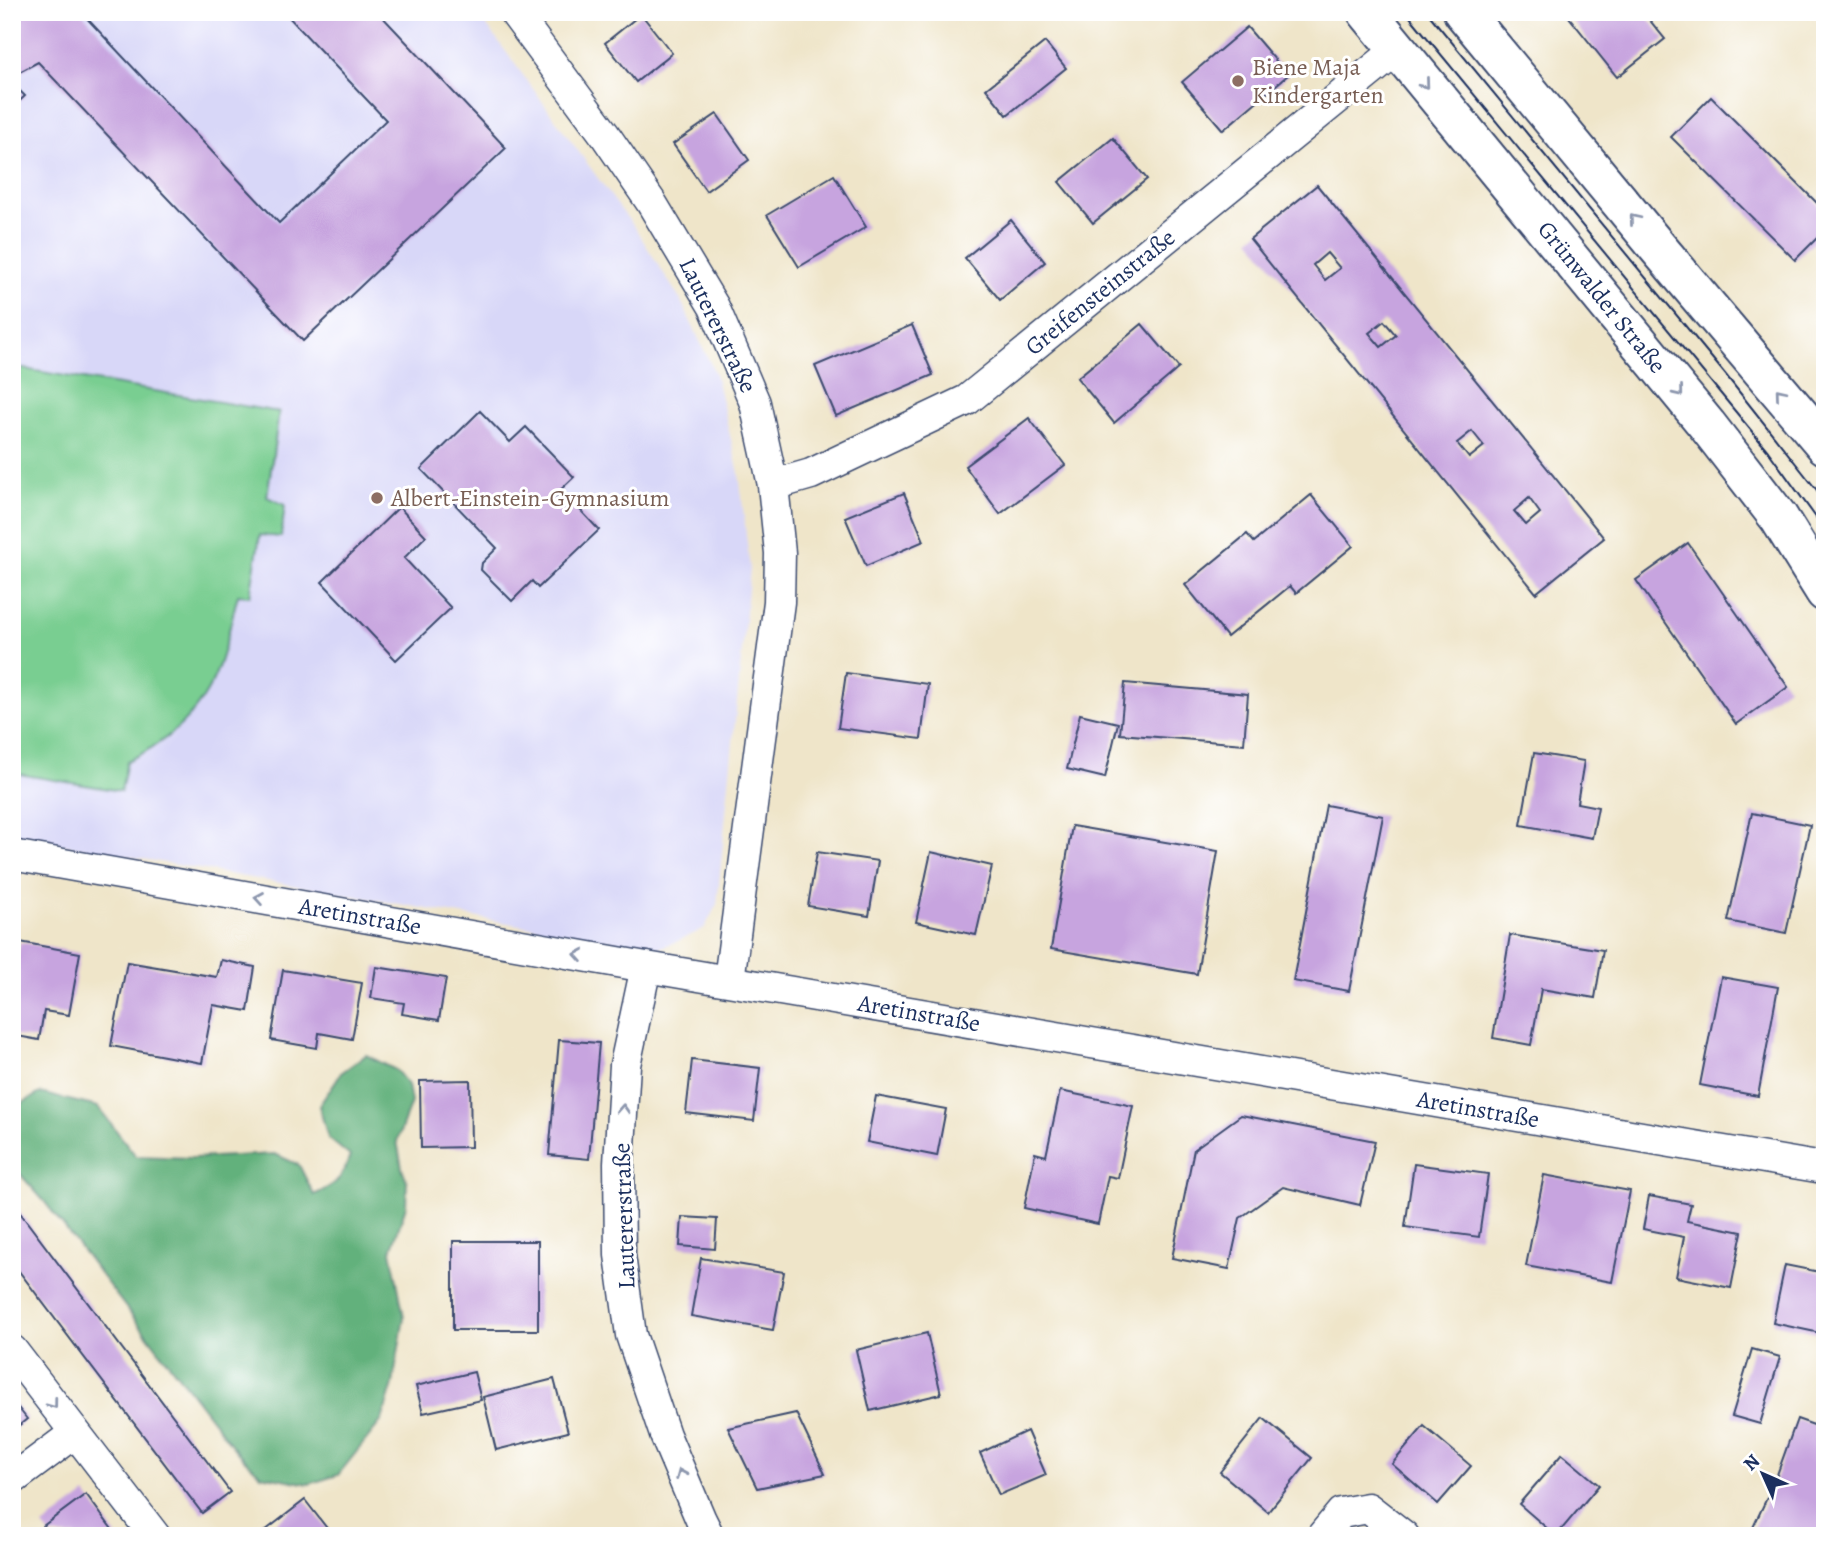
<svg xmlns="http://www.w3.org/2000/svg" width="1837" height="1548" font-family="Alegreya,serif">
  <rect width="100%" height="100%" fill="#fff"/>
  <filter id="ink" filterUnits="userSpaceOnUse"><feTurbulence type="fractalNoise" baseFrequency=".0143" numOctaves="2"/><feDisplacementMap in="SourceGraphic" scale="14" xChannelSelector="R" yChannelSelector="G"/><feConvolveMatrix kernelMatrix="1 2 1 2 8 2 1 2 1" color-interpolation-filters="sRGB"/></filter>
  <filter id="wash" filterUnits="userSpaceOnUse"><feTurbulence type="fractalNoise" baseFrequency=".00686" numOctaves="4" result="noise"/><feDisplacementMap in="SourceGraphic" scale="28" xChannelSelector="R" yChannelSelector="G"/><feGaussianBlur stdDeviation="1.57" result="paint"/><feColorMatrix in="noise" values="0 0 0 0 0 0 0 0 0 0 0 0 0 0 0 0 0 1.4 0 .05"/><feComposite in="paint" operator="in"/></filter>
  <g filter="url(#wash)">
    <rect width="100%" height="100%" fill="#efe5c9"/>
    <path fill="#d8d7f8" d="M12,12H477L619,207L635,228L680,299L715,373L739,473L750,569L717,904L704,929L678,941L656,949L12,836Z"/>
    <path fill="#79ce91" stroke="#4a7e78" stroke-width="2" d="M12,367L279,412L267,497L285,505L281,537L260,535L250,596L238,595C232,616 228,638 221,659C206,708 172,740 127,761L121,791L12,773Z"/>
    <path fill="#62b17b" stroke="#3e706c" stroke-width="2" d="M366,1055L396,1070L408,1085L411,1102L397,1141L402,1168L407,1181L406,1206L391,1251L404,1317L393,1384L382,1420L338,1475L309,1484L261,1475L237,1452L44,1201L12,1165V1109L40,1093L98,1107L136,1156L193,1158L275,1154L299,1165L314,1195C337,1184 341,1180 350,1156L328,1138L319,1106L341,1073Z"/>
    <g id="blocks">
      <g fill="#c7a4df" fill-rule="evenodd">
        <path d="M12,12H81L279,223L386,120L284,12H378L506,148L303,341L38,62L12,76Z"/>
        <path d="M1565,12H1643L1665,39L1617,77Z"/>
        <path d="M641,14L672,53L636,82L605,43Z"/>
        <path d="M1247,27L1288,75L1223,130L1182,82Z"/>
        <path d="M1045,42L1066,68L1007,115L986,89Z"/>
        <path d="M12,83L25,96L12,108Z"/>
        <path d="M1711,97L1825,211V230L1795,260L1671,137Z"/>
        <path d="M717,114L749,160L706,191L673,144Z"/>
        <path d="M1113,138L1147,179L1093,223L1059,182Z"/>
        <path d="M834,175L866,227L799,267L767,215Z"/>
        <path d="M1317,185L1604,538L1536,593L1250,239ZM1327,253L1340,268L1325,280L1313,265ZM1384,321L1396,335L1381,347L1369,333ZM1472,431L1484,446L1469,458L1457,443ZM1529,498L1540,513L1526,525L1514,511Z"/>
        <path d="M1011,220L1045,262L1000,300L965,258Z"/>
        <path d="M1142,324L1179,368L1114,423L1077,378Z"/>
        <path d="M912,325L933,375L836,416L815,366Z"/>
        <path d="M480,411L510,442L526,427L574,477L555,495L562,503L568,497L599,530L538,588L532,581L512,601L481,570L482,563L497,548L421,469Z"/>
        <path d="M1029,418L1065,465L1000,514L965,466Z"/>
        <path d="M904,493L924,541L866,566L845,517Z"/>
        <path d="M1311,495L1353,546L1296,593L1290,586L1227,637L1185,585L1247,534L1254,542Z"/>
        <path d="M399,507L426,536L404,558L451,608L396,660L322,582Z"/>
        <path d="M1688,543L1788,687L1736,724L1636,580Z"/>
        <path d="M846,673L928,684L921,739L838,728Z"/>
        <path d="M1125,683L1248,694L1244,744L1120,734Z"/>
        <path d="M1080,714L1118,723L1105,778L1067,769Z"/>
        <path d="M1534,753L1584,761L1577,803L1598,807L1592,838L1521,825Z"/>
        <path d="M1326,805L1383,816L1349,991L1293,981Z"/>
        <path d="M1752,813L1810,825L1786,933L1728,921Z"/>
        <path d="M1072,826L1218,851L1197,974L1051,949Z"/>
        <path d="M817,852L878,861L869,916L808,906Z"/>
        <path d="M931,852L992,866L976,935L916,922Z"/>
        <path d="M1510,935L1603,950L1595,998L1541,989L1531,1045L1493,1038Z"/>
        <path d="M20,942L80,953L69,1015L44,1011L39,1040L12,1035V986Z"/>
        <path d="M221,960L255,967L248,1011L213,1005L202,1063L111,1046L127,962L217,977Z"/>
        <path d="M376,967L446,978L439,1020L402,1014L404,1003L371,998Z"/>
        <path d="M283,970L362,983L352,1039L319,1033L317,1048L271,1040Z"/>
        <path d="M1721,977L1778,987L1758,1096L1700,1085Z"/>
        <path d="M559,1040L599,1043L589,1159L549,1155Z"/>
        <path d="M692,1060L760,1068L754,1121L686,1113Z"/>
        <path d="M470,1080L471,1147L421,1148L420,1081Z"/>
        <path d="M1060,1091L1133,1106L1118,1178L1108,1176L1098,1224L1024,1208L1035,1153L1046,1156Z"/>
        <path d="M876,1096L946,1109L937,1156L867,1142Z"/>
        <path d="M1241,1115L1375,1141L1360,1205L1283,1187L1240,1218L1229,1269L1172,1258L1194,1149Z"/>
        <path d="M1414,1164L1488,1174L1479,1237L1405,1227Z"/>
        <path d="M1544,1175L1630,1191L1612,1282L1526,1266Z"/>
        <path d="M1649,1196L1691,1204L1687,1221L1742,1232L1731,1288L1676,1277L1684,1237L1643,1229Z"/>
        <path d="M12,1202L230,1492L202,1513L12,1262Z"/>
        <path d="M682,1217L717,1219L715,1249L680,1246Z"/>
        <rect x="453" y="1241" width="85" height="89"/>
        <path d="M701,1258L784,1272L773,1330L691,1316Z"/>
        <path d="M1785,1265L1825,1273V1334L1773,1323Z"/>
        <path d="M927,1333L941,1394L870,1411L856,1350Z"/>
        <path d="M1752,1349L1780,1357L1760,1424L1732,1416Z"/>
        <path d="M474,1372L481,1400L423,1413L416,1386Z"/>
        <path d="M554,1379L568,1432L496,1450L483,1397Z"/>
        <path d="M12,1400L27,1419L12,1431Z"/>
        <path d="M796,1413L825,1474L757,1488L728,1428Z"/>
        <path d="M1263,1418L1312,1458L1268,1512L1220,1472Z"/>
        <path d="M1797,1419L1825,1429V1536H1749L1774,1483Z"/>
        <path d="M1424,1426L1471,1466L1438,1504L1392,1464Z"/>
        <path d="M1027,1431L1046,1475L999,1495L980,1453Z"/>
        <path d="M1562,1454L1599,1485L1556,1536L1519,1504Z"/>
        <path d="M86,1494L117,1536H51L43,1526Z"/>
        <path d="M305,1500L333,1536H263L261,1534Z"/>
      </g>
    </g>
  </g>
  <g filter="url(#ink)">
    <use href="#blocks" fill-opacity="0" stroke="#3b4a6e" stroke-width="2"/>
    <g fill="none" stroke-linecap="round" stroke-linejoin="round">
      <g stroke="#3b4a6e" stroke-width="33">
        <g id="minor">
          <path d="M514,12L605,135L651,202L714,307L755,403L773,485L780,553L779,602L729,980"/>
          <path d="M773,485L811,474L967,400L1397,50"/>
          <path d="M12,855L646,967L1817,1167L1825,1162"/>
          <path d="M646,967L625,1065L619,1163L620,1255L631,1335L665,1435L701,1520L709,1536"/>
          <path d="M12,1350L155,1536"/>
          <path d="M12,1480L75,1433"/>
          <path d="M1322,1536L1341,1513L1368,1508L1404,1536"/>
        </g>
      </g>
      <g stroke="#3b4a6e" stroke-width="42">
        <g id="secondary">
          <path d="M1367,12L1707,425L1779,518L1825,592"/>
          <path d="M1463,12L1659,249L1825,445"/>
        </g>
      </g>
      <use href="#minor" stroke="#fff" stroke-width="30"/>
      <use href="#secondary" stroke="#fff" stroke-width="38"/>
      <g stroke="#1b2f5e" stroke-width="2">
        <path d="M1406,12L1768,451L1825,530"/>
        <path d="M1427,12L1725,374L1816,489L1825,502"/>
      </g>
    </g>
    <defs><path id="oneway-chevron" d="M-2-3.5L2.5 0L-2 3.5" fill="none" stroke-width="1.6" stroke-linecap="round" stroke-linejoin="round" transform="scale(1.75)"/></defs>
    <g stroke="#8d97ae">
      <use href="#oneway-chevron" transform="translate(1425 84) rotate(50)"/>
      <use href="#oneway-chevron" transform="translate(1634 219) rotate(-130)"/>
      <use href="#oneway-chevron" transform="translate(1679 392) rotate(51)"/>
      <use href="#oneway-chevron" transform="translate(1780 393) rotate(-130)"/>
      <use href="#oneway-chevron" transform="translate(259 898) rotate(-170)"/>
      <use href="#oneway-chevron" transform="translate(579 955) rotate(-170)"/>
      <use href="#oneway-chevron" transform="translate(623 1109) rotate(-87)"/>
      <use href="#oneway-chevron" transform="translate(53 1404) rotate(53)"/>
      <use href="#oneway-chevron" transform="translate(681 1474) rotate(-113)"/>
    </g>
  </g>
  <g fill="#8d6e63" stroke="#fff" stroke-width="2.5">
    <circle cx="1238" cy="81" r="7"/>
    <circle cx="377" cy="498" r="7"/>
  </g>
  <g text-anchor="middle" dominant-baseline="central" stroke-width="6" stroke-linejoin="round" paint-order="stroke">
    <g font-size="24" fill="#785e54" stroke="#fff" text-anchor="start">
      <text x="1252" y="67">Biene Maja<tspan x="1252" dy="28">Kindergarten</tspan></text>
      <text x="391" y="498">Albert-Einstein-Gymnasium</text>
    </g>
    <g font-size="24" fill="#1b2f5e" stroke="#fff">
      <text transform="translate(1100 292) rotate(-39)">Greifensteinstraße</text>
      <text transform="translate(1602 297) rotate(51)">Grünwalder Straße</text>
      <text transform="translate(718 325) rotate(64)">Lautererstraße</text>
      <text transform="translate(360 916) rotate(10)">Aretinstraße</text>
      <text transform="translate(919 1013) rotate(10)">Aretinstraße</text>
      <text transform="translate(1478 1109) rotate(10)">Aretinstraße</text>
      <text transform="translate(624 1216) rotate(-92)">Lautererstraße</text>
    </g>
  </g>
  <rect width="1837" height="1548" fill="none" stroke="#fff" stroke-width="42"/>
  <g transform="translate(1763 1474) rotate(315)" stroke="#ffffff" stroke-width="5" paint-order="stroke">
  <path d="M0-5L12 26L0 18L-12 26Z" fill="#1b2f5e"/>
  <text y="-10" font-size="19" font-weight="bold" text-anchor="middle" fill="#1b2f5e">N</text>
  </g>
</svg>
